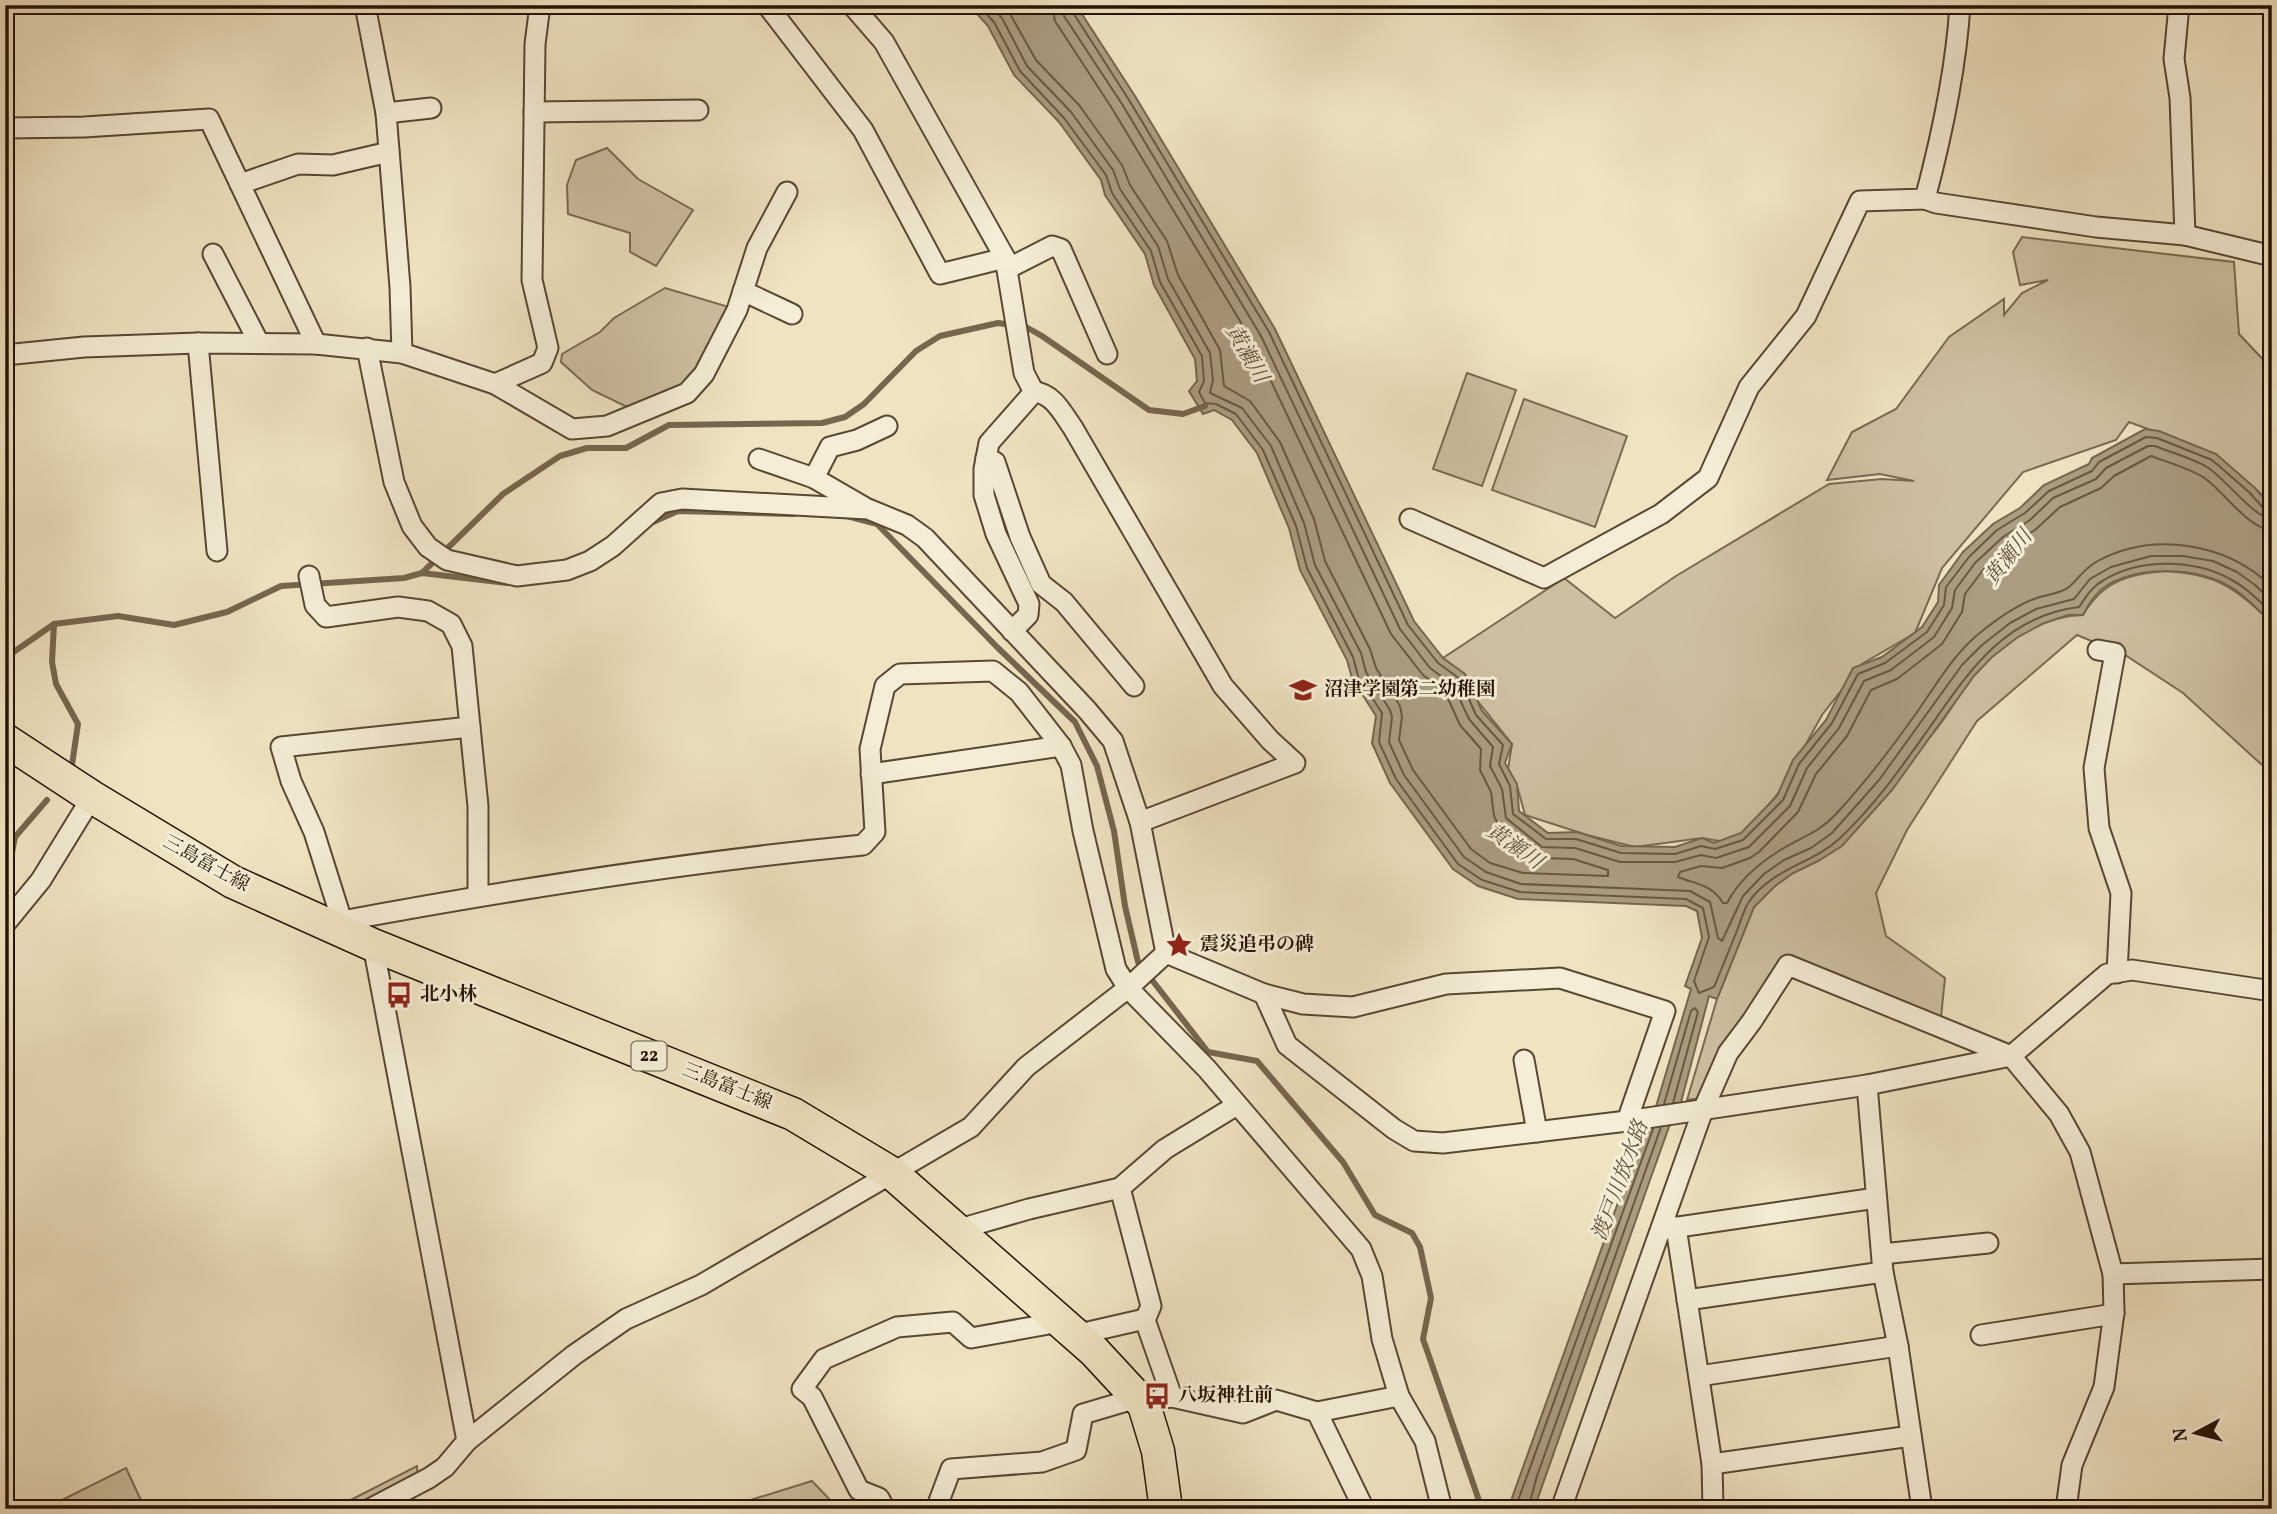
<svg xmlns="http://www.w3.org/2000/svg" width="2277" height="1514" font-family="Vollkorn,'Noto Serif JP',serif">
  <rect width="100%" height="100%" fill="#efe4c2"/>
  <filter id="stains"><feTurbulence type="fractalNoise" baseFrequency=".00286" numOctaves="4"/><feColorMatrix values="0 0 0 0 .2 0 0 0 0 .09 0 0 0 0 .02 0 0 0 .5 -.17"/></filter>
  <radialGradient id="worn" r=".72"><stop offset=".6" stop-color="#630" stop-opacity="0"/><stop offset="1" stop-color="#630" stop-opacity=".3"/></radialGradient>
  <g fill="#cdc0a1" stroke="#796a52" stroke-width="2">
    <path d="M607,148L638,179L693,210L656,266L630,252V233L568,214L567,185L576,160Z"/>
    <path d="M2022,237L2234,262L2239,334L2272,369V504L2216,454L2129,422L2116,440L2023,472L1942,568L1915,633L1862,664L1822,715L1780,791L1737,844L1702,838L1635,847L1587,835L1525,815L1518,789L1508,769L1512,744L1443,658L1564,578L1615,618L1676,576L1829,484L1882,479L1914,481L1880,474L1827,480L1852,432L1896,409L1949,337L2004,299V315L2022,293L2048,280L2020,285L2013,252Z"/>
    <path d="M665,288L729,307L694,372L675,391L631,409L592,390L561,362L562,354L600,332L614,318Z"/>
    <path d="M1467,373L1516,390L1482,486L1433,469Z"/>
    <path d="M1524,399L1627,436L1595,527L1492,490Z"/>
    <path d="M2166,571C2218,574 2235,588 2272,623V769L2262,765L2183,693L2125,655L2077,635L1977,721L1907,830L1876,893L1886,936L1945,978L1940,1027L1788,965L1708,1097L1687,1100L1717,999L1754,907L1775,886L1793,873L1818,861C1857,819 1896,777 1933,733C1948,716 1959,694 1973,676C1999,644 2041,616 2083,615C2103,581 2128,574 2166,571Z"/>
    <path d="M417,1466L418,1484L370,1509H333Z"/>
    <path d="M126,1468L145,1509H44Z"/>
    <path d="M812,1481L834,1504L829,1509H706L744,1502Z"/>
  </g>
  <path fill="#aa9d81" stroke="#75664e" stroke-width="2" d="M969,5H1076L1135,96L1275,329L1414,621L1443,658L1465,674L1482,711L1512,744L1505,763L1517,784L1519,811L1548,833L1577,832L1621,846L1675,847L1702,838L1714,843L1741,833L1777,796L1793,760L1826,720L1853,668L1882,657L1922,627L1938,602L1939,585L1963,552L1993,524L2020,508L2044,485L2089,464L2092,458L2145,429L2159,431L2216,454L2255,488L2272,507V623C2258,610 2244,594 2227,585C2194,567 2133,565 2102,589C2094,596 2088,605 2083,615H2068L2042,624L2018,637L1992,657L1974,676L1892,790L1842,846L1818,861L1793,873L1775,886L1754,907L1717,999L1709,996L1680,1106L1669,1127L1651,1177L1534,1509H1508L1643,1133L1655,1110L1691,989L1685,986L1702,938L1697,911L1686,906L1518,899L1478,886L1453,869L1390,783L1372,743L1376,716L1352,678L1347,660L1300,570L1289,528L1257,453L1232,420L1214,410L1203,414L1189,391L1197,381L1195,359L1154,285L1145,254L1105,195L1101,180L1059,122L1014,75L988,26Z"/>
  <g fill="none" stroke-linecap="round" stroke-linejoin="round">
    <g stroke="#685842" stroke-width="2">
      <path d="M978,5L994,22L1020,71L1064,118L1106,175L1112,193L1151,251L1160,282L1202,356L1204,381L1199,392L1205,403L1216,404L1236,414L1263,450L1296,526L1307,568L1353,657L1358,676L1382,713L1379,742L1396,779L1458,864L1482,880L1520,892L1686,899L1703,908L1709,937L1694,981L1699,993L1714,987C1722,968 1730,948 1738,928C1741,920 1744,910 1748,903C1772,868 1812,864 1839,839C1874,807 1903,765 1930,727C1969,671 2005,616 2079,607C2086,597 2092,586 2104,580C2140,558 2194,559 2230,579C2246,587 2259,601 2272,613"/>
      <path d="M990,5L1002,18L1027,66L1071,112L1113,170L1120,189L1158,246L1168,279L1210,353L1213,380L1210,393L1242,408L1271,446L1304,523L1315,565L1361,653L1366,672L1390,710L1392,717L1389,742L1404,775L1464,857L1486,872L1521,884L1690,891L1710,902L1718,938L1722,941L1743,896L1764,874L1784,860L1811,848L1832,833L1879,780L1962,665L1982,645L2010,623L2036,609L2074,599L2090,579L2111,567L2151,556H2183L2213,561L2237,572L2255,585L2272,601"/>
      <path d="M1005,5L1036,60L1079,105L1122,165L1130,185L1167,241L1178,275L1220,350L1224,386L1250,401L1280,442L1314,519L1325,561L1370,649L1376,668L1400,706L1402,717L1399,740L1413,770L1471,849L1490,863L1523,873L1608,876V870L1573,859L1540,858L1501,830L1494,816L1491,792L1480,770L1481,749L1460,725L1445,692L1423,675L1391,634L1252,341L1113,110L1055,21L1052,5"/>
      <path d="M1062,5L1064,16L1122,104L1261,336L1400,629L1430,668L1453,685L1469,719L1493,747L1490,766L1502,789L1506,818L1542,847L1575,848L1620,862H1675L1701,855L1716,858L1749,847L1790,806L1807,768L1839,728L1864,681L1891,670L1934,637L1952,608L1955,590L1975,563L2003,537L2030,520L2053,498L2096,479L2106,468L2148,446H2155C2172,453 2192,458 2207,467C2225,478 2254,518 2272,519"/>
      <path d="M1071,5L1072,11L1129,100L1269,332L1408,625L1438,663L1460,679L1476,715L1503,745L1499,764L1510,786L1513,814L1546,839H1576L1621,853L1675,854L1701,846L1715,849L1743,840L1783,800L1799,764L1832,723L1858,674L1885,663L1927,632L1944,605L1946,587L1969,557L1997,530L2025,513L2049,491L2092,471L2099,462L2146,437L2157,438L2212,460L2250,493L2264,509L2272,511"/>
      <path d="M2272,530C2248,529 2224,491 2203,477C2188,468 2167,462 2151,456L2114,476L2101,488L2060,507L2035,530L2009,545L1983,570L1965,594L1962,612L1942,644L1897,679L1871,690L1847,736L1816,774L1798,812L1759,852L1750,858L1722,868L1701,866L1680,872L1678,877C1695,884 1712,884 1723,903H1727C1738,882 1758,864 1779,851C1799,838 1819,833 1836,814C1865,783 1890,750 1915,715C1934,688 1951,658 1976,636C1993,622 2013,607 2034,599C2043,595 2061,594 2069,587C2078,579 2084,569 2096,562C2152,531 2226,542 2272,587"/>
      <path d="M1664,1104L1691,1011L1695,1008L1698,1012L1673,1103"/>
      <path d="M1515,1509L1653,1129"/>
      <path d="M1528,1509L1537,1476L1661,1127"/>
    </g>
    <g stroke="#75664e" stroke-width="6">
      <path d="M847,516L877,524L997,647L1075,722L1097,766L1114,831L1125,906L1138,962L1208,1052L1257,1061L1343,1162L1375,1215L1412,1233L1420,1247L1431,1298L1423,1339L1482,1509"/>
      <path d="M653,522L678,511L794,514"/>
      <path d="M422,573L503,494L560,456L587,448H626L669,425L822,423L845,417L864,404L916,351L940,336L998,323L1026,327L1042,336L1149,410L1183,414L1205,406"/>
      <path d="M54,624L52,662L56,684L78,724L72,765"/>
      <path d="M5,658L54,624L118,616L174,625L227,612L281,586L404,578L422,573L507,583"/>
      <path d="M5,890L15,837L47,800"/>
    </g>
    <g stroke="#584732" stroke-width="23">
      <g id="street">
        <path d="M365,5L386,113L400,287L402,353"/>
        <path d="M767,5L863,130L940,274L1005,258"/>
        <path d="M852,5L884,42L1005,258L1024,373L1034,392L989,443L984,469V495L996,534L1029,604L1028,615L1012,631"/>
        <path d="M2179,5L2174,59L2180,98L2185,235"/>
        <path d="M534,112L698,110"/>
        <path d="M386,113L431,108"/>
        <path d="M5,128L84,127L209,119L316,344"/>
        <path d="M240,184L298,164L333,165L389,152"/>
        <path d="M1925,199L1936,203L2096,227L2185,235L2272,256"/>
        <path d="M213,254L259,343"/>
        <path d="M1007,269L1052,246L1061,249L1107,354"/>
        <path d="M743,291L792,314"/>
        <path d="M198,343L217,551"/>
        <path d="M367,348L394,482L412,526L428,547L447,560L517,576L567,570L590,561L613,546L661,503L682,499L868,509L907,525L925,538L1087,710L1113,741L1140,822L1166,953L1264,994L1303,1004L1353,1007L1446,984L1560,978L1665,1011L1627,1121"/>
        <path d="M5,355L84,347L198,343L316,344L402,353L495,384L542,363L548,348L532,280L535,44L540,5"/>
        <path d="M495,384L572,429L607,426L687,393L704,374L737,310L757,248L787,192"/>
        <path d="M1034,392C1053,393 1063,414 1073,428L1223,686L1270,740L1295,763L1140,822"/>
        <path d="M986,458L995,462L1020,537L1041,584L1064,602L1134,686"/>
        <path d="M759,459L814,478"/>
        <path d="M864,507L814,478L830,447L857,440L887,426"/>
        <path d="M1410,519L1544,578L1661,514L1708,478L1749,387L1806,316L1860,201L1925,199C1942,135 1956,71 1960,5"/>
        <path d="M309,576L315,605L326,617L398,607L428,611L451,624L462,646L470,727L478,806V896"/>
        <path d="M2098,650L2115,653L2094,768L2099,828L2121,893L2117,973"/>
        <path d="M871,774L1061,746"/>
        <path d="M342,921L314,832L291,781L281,747L470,727"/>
        <path d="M5,924L41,880L92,797"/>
        <path d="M337,927L342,921C514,889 688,862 863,845L875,832L870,749L885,686L900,674L993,671L1019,692L1061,746L1071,765L1083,831L1116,969L1128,988L1207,1069L1361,1249L1372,1276L1382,1339L1399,1396L1425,1441L1442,1509"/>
        <path d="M1264,994L1287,1045L1394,1129L1414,1141L1443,1143L1627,1121L1867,1085L2011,1056L2107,974L2132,970L2272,991"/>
        <path d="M1524,1060L1537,1132"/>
        <path d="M1867,1085L1883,1272L1898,1346L1922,1509"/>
        <path d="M1676,1227L1712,1464L1713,1509"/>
        <path d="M1665,1229L1876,1198"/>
        <path d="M956,1230L1029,1209L1120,1188"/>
        <path d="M1882,1254L1988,1243"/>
        <path d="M2113,1274L2272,1269"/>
        <path d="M1687,1300L1883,1272"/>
        <path d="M1075,1335L1145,1319"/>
        <path d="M1981,1335L2114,1314"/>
        <path d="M1699,1376L1898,1346"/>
        <path d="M1172,1397L1145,1320L1151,1306L1120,1188L1165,1149L1237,1105"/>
        <path d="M1160,1399L1172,1397L1243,1413L1276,1400L1317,1412L1399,1396"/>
        <path d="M1317,1412L1364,1509"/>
        <path d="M467,1441L574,1355L626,1319L701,1285L971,1127L1026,1067L1128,988L1166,953"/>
        <path d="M1712,1464L1911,1436"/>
        <path d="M370,1509L429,1478L445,1467L467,1441L373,945"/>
        <path d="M885,1509L879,1498L859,1490L812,1397L802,1389L824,1359L897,1327L953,1322L971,1338L1060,1322"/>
        <path d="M936,1509L951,1469L1042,1462L1076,1450L1083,1414L1137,1398"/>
        <path d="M1561,1509L1703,1110L1728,1053L1752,1021L1788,965L2011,1056L2059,1114L2080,1152L2113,1274L2114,1312L2104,1387L2072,1465L2066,1509"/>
      </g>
    </g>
    <g stroke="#251302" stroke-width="35">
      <path id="primary" d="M5,740L92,797L233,882L373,945L793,1114L893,1174L1094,1351L1144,1405L1158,1451L1166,1509"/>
    </g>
    <use href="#street" stroke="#f5edd7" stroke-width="19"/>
    <use href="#primary" stroke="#efe4c2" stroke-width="32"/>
  </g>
  <defs>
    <g id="school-bare" transform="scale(2.1)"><path d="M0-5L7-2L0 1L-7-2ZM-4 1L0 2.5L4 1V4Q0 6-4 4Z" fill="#8f2418" stroke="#f5edd7" stroke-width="2.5" paint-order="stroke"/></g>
    <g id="sight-bare" transform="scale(2.1)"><path d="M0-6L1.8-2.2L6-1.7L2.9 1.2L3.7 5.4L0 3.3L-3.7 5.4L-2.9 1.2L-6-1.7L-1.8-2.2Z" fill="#8f2418" stroke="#f5edd7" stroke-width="2.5" paint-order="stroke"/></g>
    <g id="bus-bare" transform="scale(2.1)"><path d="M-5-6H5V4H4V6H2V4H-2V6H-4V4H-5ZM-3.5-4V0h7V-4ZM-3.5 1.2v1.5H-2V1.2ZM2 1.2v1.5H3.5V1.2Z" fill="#8f2418" stroke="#f5edd7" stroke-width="2.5" paint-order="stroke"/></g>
  </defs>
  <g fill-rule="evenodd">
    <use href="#school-bare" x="1303" y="690"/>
    <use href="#sight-bare" x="1179" y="945"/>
    <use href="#bus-bare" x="399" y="995"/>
    <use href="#bus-bare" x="1157" y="1396"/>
  </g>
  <g text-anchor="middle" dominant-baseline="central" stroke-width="6" stroke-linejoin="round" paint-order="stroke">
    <rect fill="#f5edd7" stroke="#635442" stroke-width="2" x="631.5" y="1041.5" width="35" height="29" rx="5"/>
    <g font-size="18" font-weight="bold" fill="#251302">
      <text x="649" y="1056">22</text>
    </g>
    <g font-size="19" font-weight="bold" fill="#251302" stroke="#f5edd7" text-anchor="start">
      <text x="1324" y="690">沼津学園第二幼稚園</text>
      <text x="1200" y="945">震災追弔の碑</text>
      <text x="420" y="995">北小林</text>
      <text x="1178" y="1396">八坂神社前</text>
    </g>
    <g font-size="19" fill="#251302" stroke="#f5edd7">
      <text transform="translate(206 864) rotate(29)">三島富士線</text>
      <text transform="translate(727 1087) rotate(22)">三島富士線</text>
    </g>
    <g font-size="21" font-style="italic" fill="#61513b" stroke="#f5edd7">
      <text transform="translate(1246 354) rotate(60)">黄瀬川</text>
      <text transform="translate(2009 558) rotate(-52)">黄瀬川</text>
      <text transform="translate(1514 847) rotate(35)">黄瀬川</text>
      <text transform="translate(1621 1181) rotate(-70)">渡戸川放水路</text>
    </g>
  </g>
  <rect width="2277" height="1514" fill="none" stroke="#efe4c2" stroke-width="28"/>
  <rect x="7" y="7" width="2263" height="1500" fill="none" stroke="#251302" stroke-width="3.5"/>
  <rect x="14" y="14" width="2249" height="1486" fill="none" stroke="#251302" stroke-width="2"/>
  <g transform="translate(2196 1433) rotate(263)" stroke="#f5edd7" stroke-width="5" paint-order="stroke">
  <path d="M0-5L12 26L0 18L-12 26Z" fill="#251302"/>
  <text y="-10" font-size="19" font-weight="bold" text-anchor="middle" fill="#251302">N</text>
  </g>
  <rect width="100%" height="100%" filter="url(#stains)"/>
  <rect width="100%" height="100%" fill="url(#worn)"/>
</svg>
